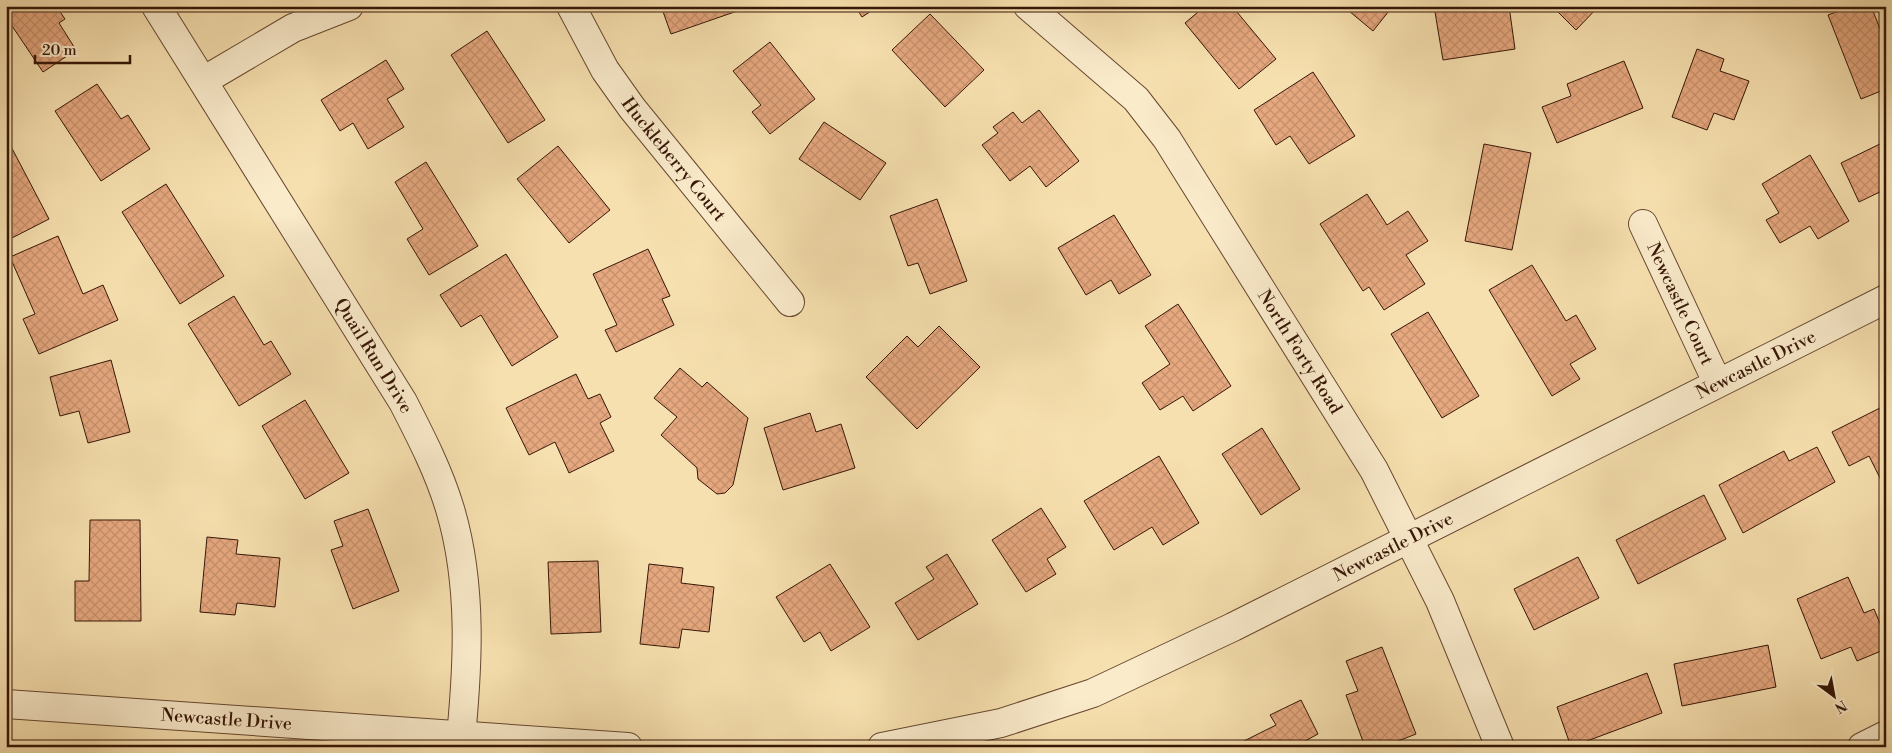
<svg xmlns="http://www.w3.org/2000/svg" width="1892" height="753" font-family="'Libre Bodoni',serif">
  <defs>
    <pattern id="building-cross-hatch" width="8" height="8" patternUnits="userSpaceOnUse" patternTransform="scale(1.25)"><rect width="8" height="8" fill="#e6a87f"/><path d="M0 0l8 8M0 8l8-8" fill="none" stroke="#c6906c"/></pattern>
  </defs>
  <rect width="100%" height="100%" fill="#f7e0af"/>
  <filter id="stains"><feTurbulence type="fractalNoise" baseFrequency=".004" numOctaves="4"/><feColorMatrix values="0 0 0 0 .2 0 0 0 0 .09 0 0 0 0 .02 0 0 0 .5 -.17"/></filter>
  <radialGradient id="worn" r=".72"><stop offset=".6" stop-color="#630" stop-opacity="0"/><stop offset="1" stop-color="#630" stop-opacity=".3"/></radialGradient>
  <g fill="url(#building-cross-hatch)" stroke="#361607">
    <path d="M6,6H56L65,19L59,23L76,50L43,72L6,17Z"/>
    <path d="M661,6H742L743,9L671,34Z"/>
    <path d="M855,6H879L862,17Z"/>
    <path d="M1205,6H1232L1276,59L1239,89L1185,23Z"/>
    <path d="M1343,6H1393L1373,31Z"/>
    <path d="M1434,6H1509L1515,49L1443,60Z"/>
    <path d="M1552,6H1599L1576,30Z"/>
    <path d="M1852,6H1871L1886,44V89L1861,99L1828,15Z"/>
    <path d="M930,14L984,70L945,107L892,50Z"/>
    <path d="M487,31L545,120L508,143L451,55Z"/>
    <path d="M770,42L815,99L770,134L752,112L761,105L733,71Z"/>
    <path d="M1697,49L1724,59L1720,71L1749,81L1734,120L1714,113L1707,130L1672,117Z"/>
    <path d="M386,60L404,89L387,99L404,127L368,149L353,123L340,131L321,100Z"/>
    <path d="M1624,61L1643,108L1557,143L1542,107L1571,96L1567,84Z"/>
    <path d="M1313,72L1355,136L1309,164L1290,136L1276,145L1254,110Z"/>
    <path d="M97,84L121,119L128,115L150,149L101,181L55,111Z"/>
    <path d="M1039,110L1079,161L1046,187L1030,166L1010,181L982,145L998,133L993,127L1013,112L1022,123Z"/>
    <path d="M824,122L886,163L860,200L799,159Z"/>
    <path d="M6,137L49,219L6,241Z"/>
    <path d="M1886,141V189L1859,202L1841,163Z"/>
    <path d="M1484,144L1531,153L1512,250L1465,241Z"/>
    <path d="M558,146L610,210L569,243L517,179Z"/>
    <path d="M1810,155L1849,221L1818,239L1810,226L1780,243L1766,220L1779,213L1762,184Z"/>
    <path d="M426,162L478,246L429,275L407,239L423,229L395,182Z"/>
    <path d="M166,184L224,276L180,304L122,212Z"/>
    <path d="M1367,194L1387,225L1408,211L1428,241L1406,255L1425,284L1384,310L1369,287L1363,291L1320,224Z"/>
    <path d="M937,199L967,281L930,294L918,263L908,266L890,216Z"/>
    <path d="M1114,215L1151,275L1119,294L1111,280L1086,295L1058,248Z"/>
    <path d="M58,236L83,294L103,285L118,320L39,354L23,319L35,314L10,257Z"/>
    <path d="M648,249L670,296L662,299L674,325L616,352L605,330L617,325L593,274Z"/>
    <path d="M506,254L558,337L512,366L481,315L461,327L440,295Z"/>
    <path d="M1532,265L1566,321L1576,315L1596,349L1570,364L1580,379L1552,396L1489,290Z"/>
    <path d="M234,296L264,345L271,341L291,374L239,406L188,324Z"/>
    <path d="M1178,304L1231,386L1193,411L1183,396L1160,410L1142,383L1170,364L1145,326Z"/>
    <path d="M1428,312L1479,396L1442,418L1391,334Z"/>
    <path d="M939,326L980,367L917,429L866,377L907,336L918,347Z"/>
    <path d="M111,360L130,432L88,443L79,411L60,416L50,377Z"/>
    <path d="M680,368L702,387L707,382L748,418L733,485L725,493L717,494L698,479L697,468L661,435L677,417L654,398Z"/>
    <path d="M576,374L588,399L600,394L611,417L600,423L614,451L569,473L555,442L529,455L506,408Z"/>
    <path d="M305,400L349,473L305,499L262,426Z"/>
    <path d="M1886,405V488H1885L1869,456L1849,466L1832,432Z"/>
    <path d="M810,413L816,432L841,424L855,468L783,490L764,428Z"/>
    <path d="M1262,428L1300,489L1261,515L1222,454Z"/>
    <path d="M1817,447L1835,482L1743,533L1719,485L1784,451L1789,461Z"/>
    <path d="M1159,456L1199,523L1163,545L1152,527L1114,550L1084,501Z"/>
    <path d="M1704,495L1726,539L1638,584L1616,540Z"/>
    <path d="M1041,508L1066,547L1047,559L1056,574L1026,592L992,540Z"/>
    <path d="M368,509L399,591L353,609L331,550L343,546L334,521Z"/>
    <path d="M90,520H140L141,621H75V581H89Z"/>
    <path d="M207,537L238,540L236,554L280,558L275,607L237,603L235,615L200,612Z"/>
    <path d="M947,554L978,604L918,640L895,603L934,579L926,567Z"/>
    <path d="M1578,557L1599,598L1534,630L1514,589Z"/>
    <path d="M598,561L601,632L551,634L548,562Z"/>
    <path d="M649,564L683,568L681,583L714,587L709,632L682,629L679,648L640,644Z"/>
    <path d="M830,564L870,627L831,651L820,632L804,642L776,597Z"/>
    <path d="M1848,577L1864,613L1874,609L1886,638V649L1857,661L1851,647L1821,659L1797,599Z"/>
    <path d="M1886,582V593L1881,585Z"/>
    <path d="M1768,645L1776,687L1682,706L1674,664Z"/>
    <path d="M1382,647L1416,734L1383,747H1365L1346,695L1358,691L1346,661Z"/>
    <path d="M1647,673L1662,713L1571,747L1557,707Z"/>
    <path d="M1301,700L1318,734L1305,741L1308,747H1247L1244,741L1276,725L1270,715Z"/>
  </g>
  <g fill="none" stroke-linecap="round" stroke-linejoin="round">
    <g stroke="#664831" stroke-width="30">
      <g id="minor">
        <path id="s1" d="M156,6L403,402C421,437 439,472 450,509C473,586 468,668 460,747"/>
        <path id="s2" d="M571,6L605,70L632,108L790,302"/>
        <path id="s3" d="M1028,6L1136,99L1167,139L1374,470L1440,601L1500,747"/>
        <path d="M203,81L293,28L349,6"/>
        <path id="s4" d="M1643,224L1717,382"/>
        <path d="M1862,747L1886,735"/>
      </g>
    </g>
    <g stroke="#664831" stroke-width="30">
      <g id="tertiary">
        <path id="s5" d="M6,704L628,747"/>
        <path id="s6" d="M882,747L1001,723L1093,693L1233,627L1886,299"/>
      </g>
    </g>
    <use href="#minor" stroke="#faebcb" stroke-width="28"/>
    <use href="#tertiary" stroke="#faebcb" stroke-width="28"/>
  </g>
  <g text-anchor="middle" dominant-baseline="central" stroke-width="4" stroke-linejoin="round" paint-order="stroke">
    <g font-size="18" fill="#361607" stroke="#faebcb">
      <text stroke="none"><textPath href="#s2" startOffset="185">Huckleberry Court</textPath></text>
      <text stroke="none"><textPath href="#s4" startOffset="88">Newcastle Court</textPath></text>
      <text stroke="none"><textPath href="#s3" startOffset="444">North Forty Road</textPath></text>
      <text stroke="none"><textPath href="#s1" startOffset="412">Quail Run Drive</textPath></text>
      <text stroke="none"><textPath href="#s6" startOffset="958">Newcastle Drive</textPath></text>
      <text stroke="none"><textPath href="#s6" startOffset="552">Newcastle Drive</textPath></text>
      <text stroke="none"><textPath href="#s5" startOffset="221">Newcastle Drive</textPath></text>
    </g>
  </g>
  <rect width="1892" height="753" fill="none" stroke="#f7e0af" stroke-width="25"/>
  <rect x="8" y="8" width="1877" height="738" fill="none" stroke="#361607" stroke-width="2.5"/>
  <rect x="12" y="12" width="1867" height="728" fill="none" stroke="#361607"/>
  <g transform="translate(1834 696) rotate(148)" stroke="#faebcb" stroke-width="4" paint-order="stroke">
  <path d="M0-4L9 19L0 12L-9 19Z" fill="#361607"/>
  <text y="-8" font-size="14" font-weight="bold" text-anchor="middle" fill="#361607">N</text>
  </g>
  <path d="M35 55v8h95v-8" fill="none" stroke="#361607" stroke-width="2.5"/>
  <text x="42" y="55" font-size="15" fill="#361607" stroke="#faebcb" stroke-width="4" paint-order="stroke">20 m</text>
  <rect width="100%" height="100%" filter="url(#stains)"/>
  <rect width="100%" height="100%" fill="url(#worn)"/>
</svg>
